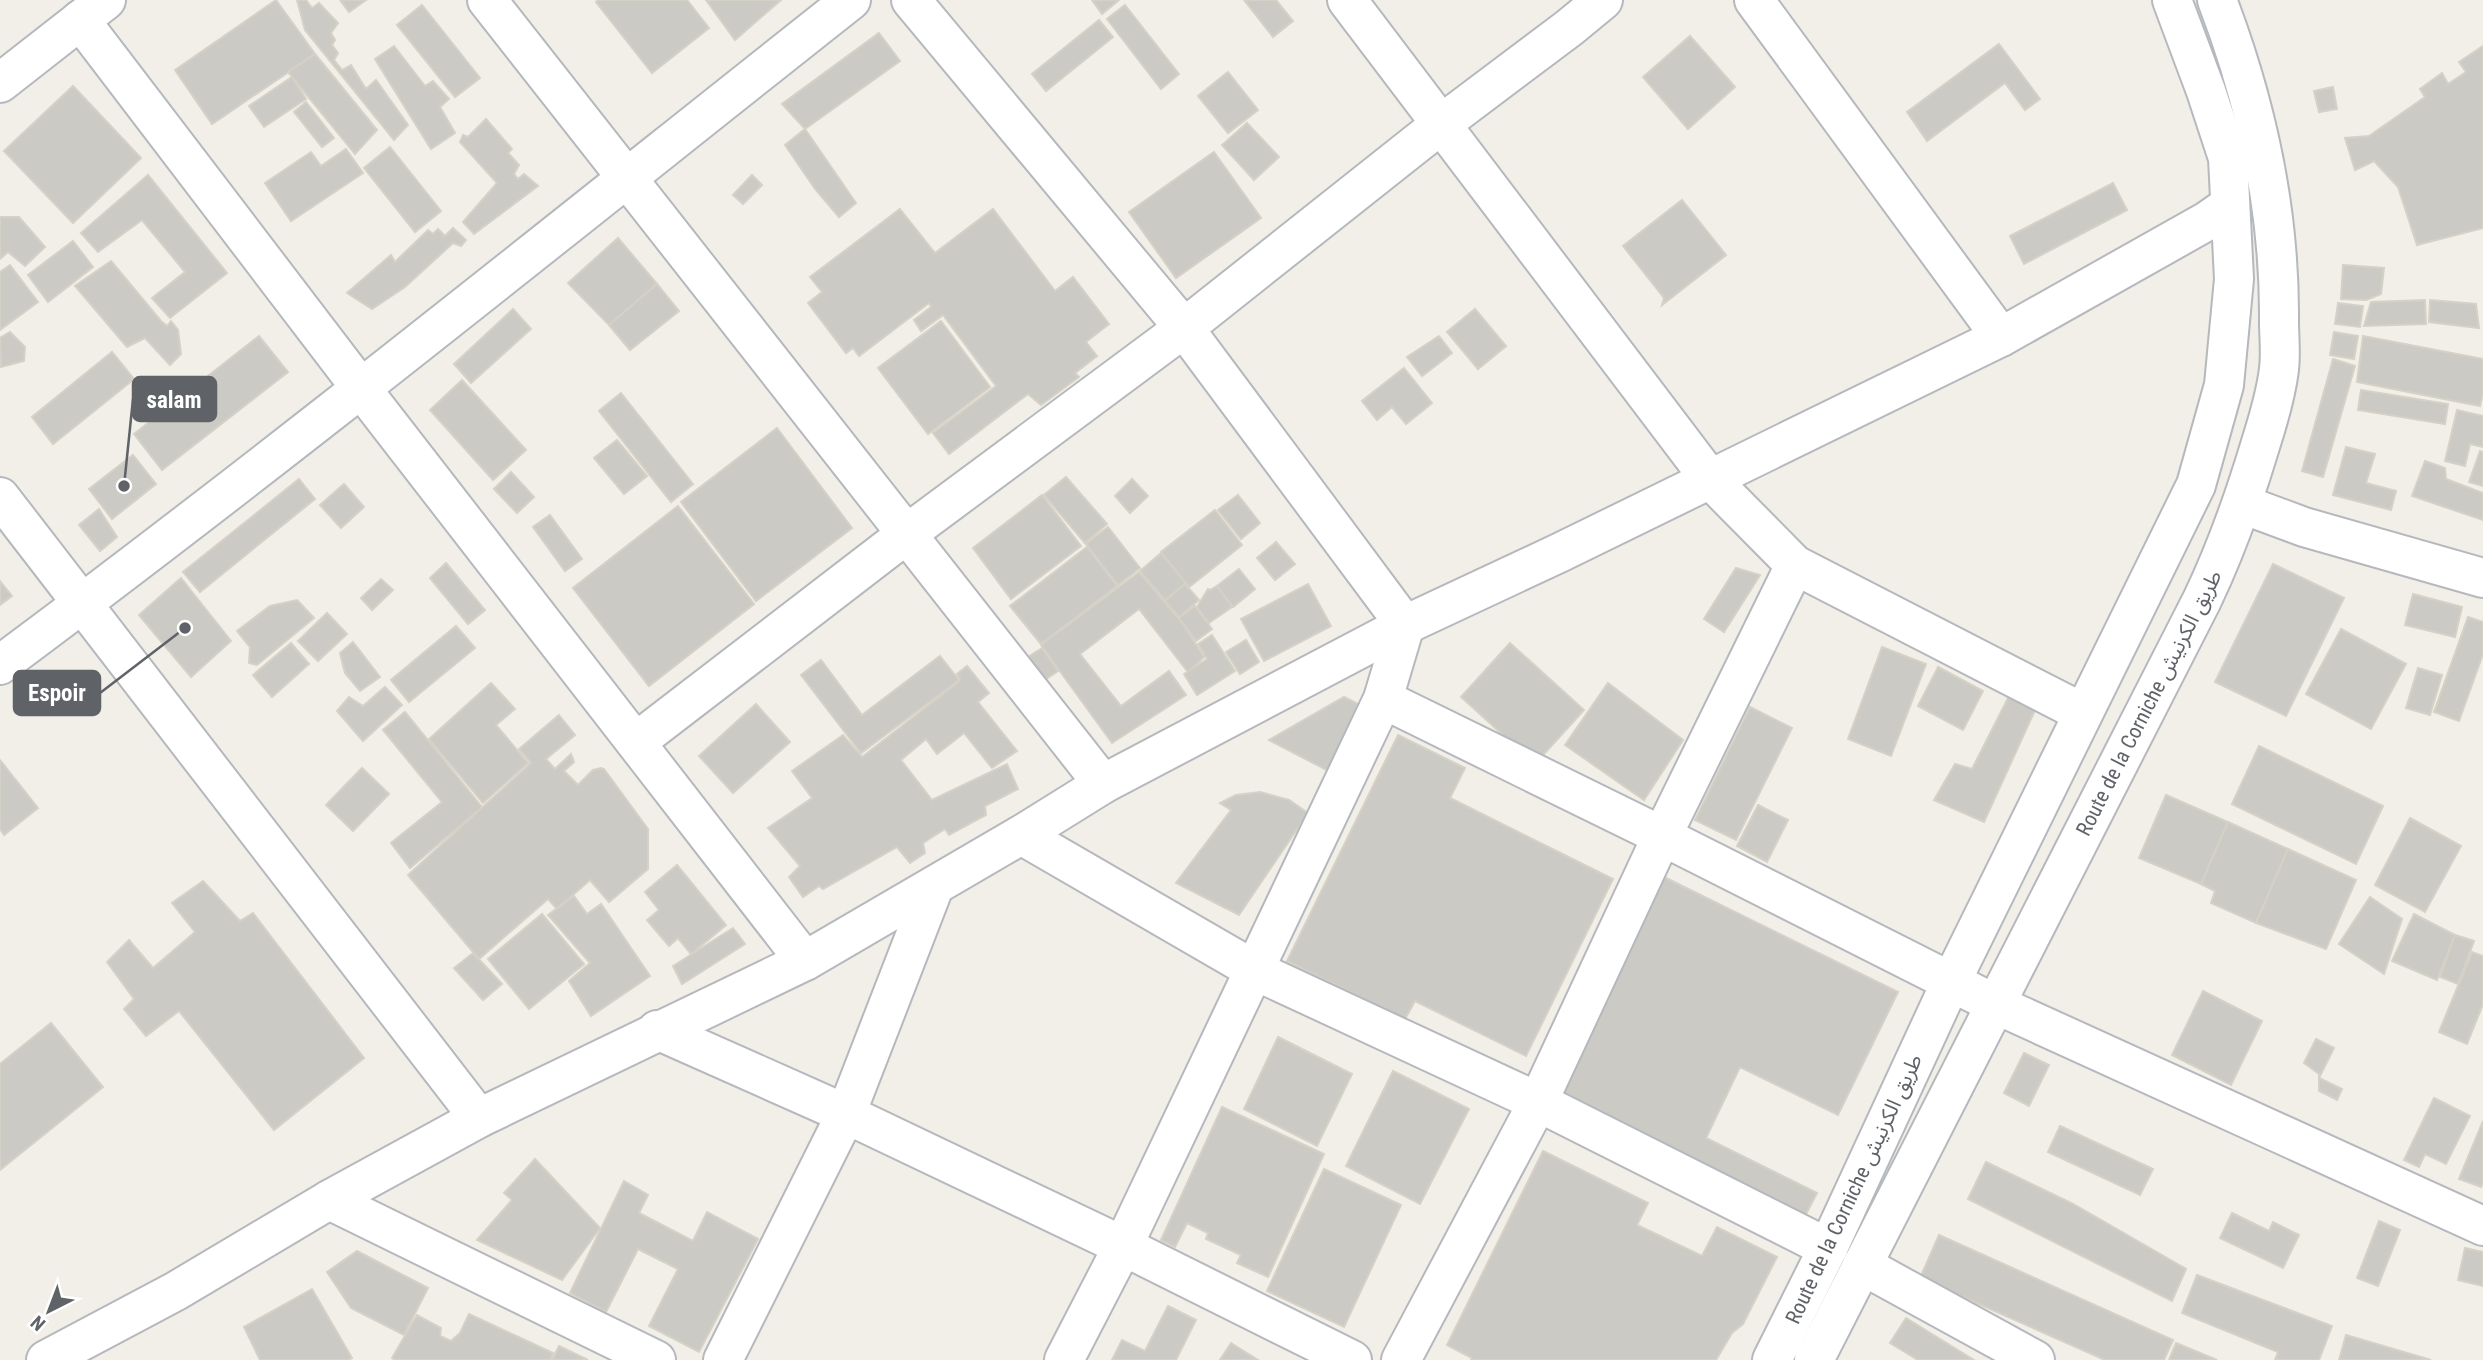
<svg xmlns="http://www.w3.org/2000/svg" width="2483" height="1360" font-family="'Roboto Condensed','Noto Sans Arabic',sans-serif">
  <rect width="100%" height="100%" fill="#f1efe8"/>
  <g fill="#cccac5" stroke="#d6d1c6" stroke-width="2">
    <path d="M276,0L315,54L212,124L175,70Z"/>
    <path d="M297,0H306L312,8L319,3L338,23L331,33L335,40L332,45L338,53L334,60L342,70L351,65L366,89L376,80L408,125L394,140L305,30Z"/>
    <path d="M340,0H366L349,12Z"/>
    <path d="M598,0H687L709,28L652,73L596,2Z"/>
    <path d="M706,0H781L735,40Z"/>
    <path d="M1092,0H1119L1102,14Z"/>
    <path d="M1244,0H1276L1293,21L1273,37Z"/>
    <path d="M422,5L480,78L455,97L397,25Z"/>
    <path d="M1125,5L1179,74L1161,89L1107,19Z"/>
    <path d="M1099,20L1113,37L1046,91L1032,74Z"/>
    <path d="M879,33L900,61L805,129L782,104Z"/>
    <path d="M1690,36L1735,87L1688,129L1643,77Z"/>
    <path d="M1999,44L2040,99L2025,110L2005,83L1927,141L1907,112Z"/>
    <path d="M394,46L425,86L433,81L449,99L440,107L455,133L431,149L375,59Z"/>
    <path d="M2483,46V228L2417,245L2398,187L2374,161L2355,170L2345,138L2369,136L2425,97L2420,89L2442,73L2448,84L2466,72L2459,62Z"/>
    <path d="M315,54L377,130L355,154L288,72Z"/>
    <path d="M1228,72L1258,110L1228,133L1198,96Z"/>
    <path d="M292,77L306,99L264,127L249,106Z"/>
    <path d="M73,86L141,158L73,223L4,151Z"/>
    <path d="M2333,87L2337,109L2319,112L2314,91Z"/>
    <path d="M306,102L334,138L322,147L294,112Z"/>
    <path d="M486,119L512,149L508,153L519,165L514,174L518,179L524,174L538,186L474,234L463,222L497,183L460,142L463,135L468,137Z"/>
    <path d="M1247,123L1279,157L1254,180L1222,145Z"/>
    <path d="M805,129L856,203L839,217L815,189L785,145Z"/>
    <path d="M390,147L441,211L415,232L364,168Z"/>
    <path d="M346,149L363,173L291,221L265,183L311,152L321,166Z"/>
    <path d="M1214,152L1261,218L1176,278L1129,212Z"/>
    <path d="M148,175L227,273L170,318L152,298L185,272L142,220L98,252L81,233Z"/>
    <path d="M752,175L762,185L743,204L733,195Z"/>
    <path d="M2113,183L2127,210L2024,264L2010,236Z"/>
    <path d="M1682,200L1726,255L1662,305L1664,298L1623,246Z"/>
    <path d="M900,209L935,253L993,209L1055,291L1073,277L1109,324L1086,342L1097,356L1075,373L1079,377L1041,405L1028,394L949,454L933,433L996,386L943,315L921,331L914,320L931,307L929,303L859,356L853,348L846,353L808,303L822,292L810,277Z"/>
    <path d="M0,217H19L45,247L25,266L8,252L0,259Z"/>
    <path d="M453,228L466,240L461,246L453,243L405,287L372,309L347,293L391,255L395,262L428,230L433,234L438,229L445,236Z"/>
    <path d="M618,238L657,284L609,325L568,283Z"/>
    <path d="M73,241L93,267L48,302L28,275Z"/>
    <path d="M111,261L161,321L167,326L171,321L178,330L181,354L170,365L145,338L127,347L75,286Z"/>
    <path d="M10,265L38,302L0,330V272Z"/>
    <path d="M2343,265L2384,268L2381,294L2366,300L2341,299Z"/>
    <path d="M657,284L679,311L630,350L609,325Z"/>
    <path d="M2425,300L2426,324L2364,326L2371,302Z"/>
    <path d="M2430,300L2476,304L2479,328L2429,322Z"/>
    <path d="M2338,303L2363,306L2360,327L2335,324Z"/>
    <path d="M513,309L531,329L471,383L454,364Z"/>
    <path d="M1475,309L1506,346L1478,369L1447,332Z"/>
    <path d="M941,321L990,387L928,434L878,368Z"/>
    <path d="M10,332L25,347L24,361L1,367L0,338Z"/>
    <path d="M2334,332L2358,336L2354,359L2330,355Z"/>
    <path d="M259,336L288,372L162,470L134,434Z"/>
    <path d="M1439,336L1452,353L1422,376L1407,357Z"/>
    <path d="M2363,336L2483,359V393L2480,406L2357,382Z"/>
    <path d="M112,352L134,379L53,444L32,417Z"/>
    <path d="M2333,359L2355,366L2323,477L2302,471Z"/>
    <path d="M1404,368L1432,403L1406,424L1392,407L1377,420L1362,401Z"/>
    <path d="M462,380L526,450L493,480L430,410Z"/>
    <path d="M2361,390L2448,404L2445,424L2358,410Z"/>
    <path d="M621,393L693,484L671,502L599,411Z"/>
    <path d="M2457,410L2483,416V447L2470,444L2465,466L2445,461Z"/>
    <path d="M777,428L852,528L756,601L681,502Z"/>
    <path d="M617,440L647,476L624,494L594,458Z"/>
    <path d="M2346,447L2375,454L2366,483L2396,491L2391,510L2333,495Z"/>
    <path d="M2480,451L2483,452V486L2469,482Z"/>
    <path d="M133,455L156,484L112,519L89,489Z"/>
    <path d="M2425,461L2445,468L2446,479L2483,493V520L2412,496Z"/>
    <path d="M511,472L534,497L517,513L494,489Z"/>
    <path d="M1066,477L1107,524L1085,543L1044,495Z"/>
    <path d="M299,479L315,499L200,592L183,572Z"/>
    <path d="M1132,479L1148,496L1130,513L1115,496Z"/>
    <path d="M344,484L364,507L341,528L320,505Z"/>
    <path d="M1042,495L1081,546L1011,599L973,548Z"/>
    <path d="M1238,495L1260,523L1241,539L1218,510Z"/>
    <path d="M678,506L754,604L649,686L573,588Z"/>
    <path d="M99,509L117,537L100,551L79,525Z"/>
    <path d="M1215,510L1242,545L1189,587L1161,552Z"/>
    <path d="M550,515L582,559L565,571L533,527Z"/>
    <path d="M1108,527L1140,568L1118,585L1086,544Z"/>
    <path d="M1276,542L1295,564L1275,580L1257,558Z"/>
    <path d="M1087,547L1117,586L1041,644L1010,606Z"/>
    <path d="M1161,553L1186,583L1165,600L1140,571Z"/>
    <path d="M446,563L485,610L468,624L430,578Z"/>
    <path d="M2273,564L2344,598L2286,716L2215,682Z"/>
    <path d="M1736,568L1760,575L1724,632L1704,619Z"/>
    <path d="M1239,569L1255,589L1233,607L1217,586Z"/>
    <path d="M1139,572L1183,624L1204,657L1188,672L1139,609L1080,654L1121,706L1169,671L1186,695L1112,743L1041,645Z"/>
    <path d="M181,578L231,641L191,677L139,615Z"/>
    <path d="M381,579L393,590L372,610L361,598Z"/>
    <path d="M0,581L12,596L0,605Z"/>
    <path d="M1185,584L1199,600L1179,617L1165,601Z"/>
    <path d="M1308,584L1331,626L1264,661L1241,619Z"/>
    <path d="M1217,586L1232,607L1209,623L1197,607L1208,589L1210,590Z"/>
    <path d="M2413,594L2462,607L2455,637L2405,625Z"/>
    <path d="M297,600L314,618L257,665L249,663L250,647L237,631L270,606Z"/>
    <path d="M1195,606L1212,629L1196,641L1179,618Z"/>
    <path d="M327,613L347,634L318,661L298,641Z"/>
    <path d="M2468,617L2483,622V654L2459,721L2434,712Z"/>
    <path d="M456,626L475,648L409,702L391,680Z"/>
    <path d="M2341,629L2406,664L2371,729L2306,694Z"/>
    <path d="M1212,635L1235,671L1197,695L1184,674L1207,659L1198,644Z"/>
    <path d="M1246,640L1259,662L1240,674L1226,652Z"/>
    <path d="M353,642L380,677L360,691L345,673L340,653Z"/>
    <path d="M291,643L309,664L272,697L253,675Z"/>
    <path d="M1510,643L1584,710L1535,764L1461,697Z"/>
    <path d="M1882,647L1926,664L1891,756L1848,739Z"/>
    <path d="M1042,648L1058,671L1045,680L1028,657Z"/>
    <path d="M940,656L959,680L861,753L801,675L821,660L862,715Z"/>
    <path d="M967,666L989,693L978,702L1017,751L992,768L964,733L937,754L926,739L901,760L932,800L1007,764L1018,789L985,806L986,815L949,835L945,829L923,843L925,853L910,863L897,847L823,889L819,886L803,897L789,877L800,866L768,828L812,798L792,771L843,735L862,757L957,683L960,679L957,674Z"/>
    <path d="M1938,667L1983,691L1963,730L1918,706Z"/>
    <path d="M2418,668L2442,675L2430,715L2406,708Z"/>
    <path d="M491,683L515,709L496,725L528,763L483,803L429,739Z"/>
    <path d="M1608,683L1683,740L1644,800L1565,745Z"/>
    <path d="M385,687L402,705L363,741L337,711L349,697L363,706Z"/>
    <path d="M2009,696L2036,708L1984,822L1934,800L1955,764L1972,769Z"/>
    <path d="M1344,697L1372,711L1338,776L1269,740Z"/>
    <path d="M756,704L790,742L733,793L699,756Z"/>
    <path d="M1750,707L1792,728L1736,840L1695,820Z"/>
    <path d="M405,712L482,807L410,868L391,843L442,802L383,730Z"/>
    <path d="M559,715L575,735L546,759L555,769L571,754L574,762L564,771L578,785L593,770L601,768L604,769L648,829V869L609,902L590,880L557,909L548,899L479,959L408,875L531,763L519,749Z"/>
    <path d="M1398,735L1465,768L1450,798L1613,879L1526,1056L1415,1001L1405,1019L1287,961Z"/>
    <path d="M2259,746L2383,806L2356,864L2232,804Z"/>
    <path d="M0,760L38,808L4,835L0,829Z"/>
    <path d="M362,768L389,794L353,831L326,805Z"/>
    <path d="M1260,792L1289,800L1308,813L1239,915L1176,883L1231,810L1220,803L1236,795Z"/>
    <path d="M2166,795L2228,822L2201,884L2139,858Z"/>
    <path d="M1758,805L1788,820L1767,862L1737,846Z"/>
    <path d="M2410,818L2461,846L2425,912L2375,885Z"/>
    <path d="M2228,822L2288,849L2256,923L2211,903L2215,891L2201,884Z"/>
    <path d="M2288,849L2356,880L2326,949L2256,923Z"/>
    <path d="M677,865L726,925L691,954L678,938L669,946L647,920L659,910L645,892Z"/>
    <path d="M1664,877L1898,992L1838,1115L1740,1067L1706,1138L1817,1193L1803,1220L1556,1099Z"/>
    <path d="M203,881L240,921L253,913L364,1058L274,1130L179,1011L146,1036L124,1009L134,999L107,962L129,940L153,968L195,932L172,903Z"/>
    <path d="M574,896L587,914L601,904L650,976L591,1016L569,981L590,963L548,915Z"/>
    <path d="M2370,897L2402,919L2384,974L2339,944Z"/>
    <path d="M542,914L584,964L529,1009L488,959Z"/>
    <path d="M2414,914L2455,935L2437,980L2392,961Z"/>
    <path d="M733,928L745,944L682,984L673,966Z"/>
    <path d="M2455,935L2474,941L2458,984L2440,977Z"/>
    <path d="M2472,952L2483,956V1004L2467,1044L2439,1032Z"/>
    <path d="M473,953L502,984L483,1000L454,968Z"/>
    <path d="M2203,991L2262,1021L2231,1085L2172,1055Z"/>
    <path d="M51,1023L103,1087L0,1170V1064Z"/>
    <path d="M1278,1037L1352,1074L1317,1146L1244,1109Z"/>
    <path d="M2316,1039L2334,1048L2319,1078L2342,1089L2337,1100L2319,1091V1074L2304,1063Z"/>
    <path d="M2024,1053L2049,1065L2029,1106L2004,1093Z"/>
    <path d="M1393,1071L1469,1109L1420,1204L1346,1166Z"/>
    <path d="M2434,1098L2470,1116L2446,1164L2425,1154L2419,1167L2404,1160Z"/>
    <path d="M1222,1107L1324,1154L1268,1277L1237,1263L1241,1255L1206,1239L1208,1233L1187,1223L1175,1247L1161,1240Z"/>
    <path d="M2483,1121V1182L2481,1187L2459,1179Z"/>
    <path d="M2060,1126L2153,1169L2140,1195L2048,1152Z"/>
    <path d="M1543,1151L1648,1203L1637,1225L1702,1256L1717,1227L1777,1257L1743,1324L1732,1333L1716,1360H1471L1472,1358L1447,1345Z"/>
    <path d="M535,1159L600,1228L562,1280L477,1240L512,1200L504,1193Z"/>
    <path d="M1986,1162L2073,1204L2186,1269L2172,1301L1968,1199Z"/>
    <path d="M1324,1169L1401,1205L1344,1327L1267,1291Z"/>
    <path d="M624,1181L648,1195L639,1213L693,1241L707,1212L758,1239L699,1352L649,1326L678,1269L638,1249L606,1312L570,1293Z"/>
    <path d="M2232,1213L2269,1231L2273,1222L2299,1235L2283,1268L2220,1238Z"/>
    <path d="M2379,1221L2400,1230L2378,1286L2357,1278Z"/>
    <path d="M1939,1235L2173,1340L2164,1360H2105L1920,1278Z"/>
    <path d="M2465,1248L2483,1252V1286L2458,1280Z"/>
    <path d="M357,1251L428,1288L404,1335L351,1308L327,1272Z"/>
    <path d="M2197,1275L2332,1326L2319,1360H2275L2278,1352L2182,1313Z"/>
    <path d="M312,1289L352,1358L348,1360H260L244,1327Z"/>
    <path d="M1168,1306L1196,1320L1176,1360H1112L1122,1340L1145,1351Z"/>
    <path d="M469,1314L553,1353L550,1360H395L392,1358L417,1315L441,1328L440,1336L451,1341L460,1333Z"/>
    <path d="M1906,1318L1974,1360H1918L1890,1343Z"/>
    <path d="M2346,1335L2431,1360H2339Z"/>
    <path d="M1231,1343L1258,1360H1220Z"/>
    <path d="M2176,1343L2217,1360H2169Z"/>
    <path d="M559,1346L588,1360H552Z"/>
  </g>
  <g fill="none" stroke-linecap="round" stroke-linejoin="round">
    <g stroke="#b5b8bc" stroke-width="42">
      <g id="minor">
        <path d="M487,0L1103,784"/>
        <path d="M911,0L1184,328L1405,625L1383,699L1123,1246L1064,1360"/>
        <path d="M1347,0L1710,479L1795,565L2083,713"/>
        <path d="M1754,0L2001,337"/>
        <path d="M80,20L360,387L805,961"/>
        <path d="M0,83L106,0"/>
        <path d="M0,497L479,1118"/>
        <path d="M2242,504L2304,527L2483,578"/>
        <path d="M0,665C289,450 569,223 851,0"/>
        <path d="M1383,699L1662,836L1995,1004L2483,1226"/>
        <path d="M636,742L908,533L1184,328L1440,125L1569,28L1603,0"/>
        <path d="M1021,835L1256,971L1538,1102L1828,1248"/>
        <path d="M657,1030L846,1114L1123,1246L1352,1360"/>
        <path d="M329,1200L656,1360"/>
        <path d="M1862,1265L2035,1360"/>
        <path d="M46,1360L176,1291L329,1200L479,1118L805,961L1021,835L1103,784L1405,625L1559,553L2001,337L2207,221L2230,205"/>
        <path d="M723,1360L846,1114L934,887"/>
        <path d="M1401,1360L1538,1102L1662,836L1795,565"/>
      </g>
    </g>
    <g stroke="#b5b8bc" stroke-width="42">
      <g id="tertiary">
        <path d="M1772,1360L1828,1248L1951,982L2196,485L2224,385L2234,279L2228,158L2206,91L2172,0"/>
        <path d="M1814,1360L2202,600C2226,550 2244,499 2260,446C2268,421 2276,395 2279,369C2281,353 2279,337 2279,321C2280,212 2256,102 2217,0"/>
      </g>
    </g>
    <use href="#minor" stroke="#fff" stroke-width="38"/>
    <use href="#tertiary" stroke="#fff" stroke-width="38"/>
  </g>
  <g text-anchor="middle" dominant-baseline="central" stroke-width="6" stroke-linejoin="round" paint-order="stroke">
    <g font-size="21" fill="#5f6368" stroke="#fff">
      <text transform="translate(2149 703) rotate(-63)">Route de la Corniche طريق الكرنيش</text>
      <text transform="translate(1854 1189) rotate(-65)">Route de la Corniche طريق الكرنيش</text>
    </g>
  </g>
  <path fill="none" stroke="#5f6368" stroke-width="2.5" d="M124 486L133 399M185 628L100 693"/>
  <g fill="#5f6368" stroke="#fff" stroke-width="2.5">
    <circle cx="124" cy="486" r="7"/>
    <circle cx="185" cy="628" r="7"/>
  </g>
  <g fill="#5f6368" stroke="#5f6368" stroke-width="2.5">
    <rect x="133" y="377" width="83" height="44" rx="7"/>
    <rect x="14" y="671" width="86" height="44" rx="7"/>
  </g>
  <g font-size="23" text-anchor="middle" font-weight="bold" fill="#fff">
    <text x="174" y="408">salam</text>
    <text x="57" y="701">Espoir</text>
  </g>
  <g transform="translate(49 1311) rotate(222)" stroke="#ffffff" stroke-width="5" paint-order="stroke">
  <path d="M0-5L12 26L0 18L-12 26Z" fill="#5f6368"/>
  <text y="-10" font-size="19" font-weight="bold" text-anchor="middle" fill="#5f6368">N</text>
  </g>
</svg>
